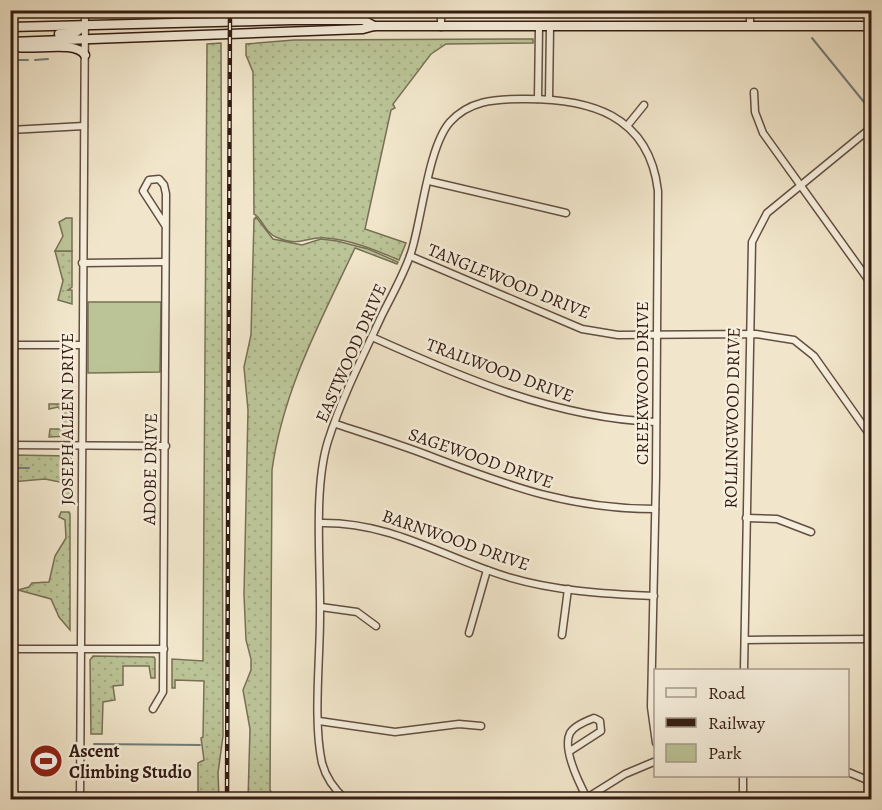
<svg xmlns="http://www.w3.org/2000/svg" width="882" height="810" font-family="Alegreya,serif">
  <defs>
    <pattern id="grass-dots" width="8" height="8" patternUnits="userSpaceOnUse" patternTransform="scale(1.5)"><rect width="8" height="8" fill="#bbc497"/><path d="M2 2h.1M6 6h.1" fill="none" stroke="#a1a881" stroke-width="1.8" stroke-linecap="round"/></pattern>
  </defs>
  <rect width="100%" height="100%" fill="#f1e6cb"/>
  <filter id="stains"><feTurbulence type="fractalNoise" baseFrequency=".00333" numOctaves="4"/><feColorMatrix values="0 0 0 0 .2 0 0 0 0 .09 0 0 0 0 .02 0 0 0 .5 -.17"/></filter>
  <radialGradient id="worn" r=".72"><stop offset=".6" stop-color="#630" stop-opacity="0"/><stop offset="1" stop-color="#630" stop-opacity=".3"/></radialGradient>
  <g fill="url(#grass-dots)" stroke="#787055" stroke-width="1.5">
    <path d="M533,39V43L446,44L431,54L393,104L395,108L391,110L365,229L406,243L399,260C375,250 352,240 326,238C306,236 301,248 276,237C265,233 263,219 254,214L253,72L246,55V44L294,40Z"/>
    <path d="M221,43L223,736L218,773L219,799L198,800V763L204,760L201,738L203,737L204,681L175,680V688H172V659L203,661L207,44Z"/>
    <path d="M256,217L273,239L302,245L321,239L337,241L368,249L398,262L397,264L355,248C321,320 283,390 272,470L270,790L276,800L248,799L250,729L243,690L251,670V659L246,640L244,595L248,410L244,367L251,335L254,219Z"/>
    <path d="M55,251H72V287L68,290H72V304L58,300L63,281Z"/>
    <path d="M49,404H72L70,436L49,437L50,429H62L64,414L58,407L49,409Z"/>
    <path d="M11,455L71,456L70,503L65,502V483L45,479L11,482Z"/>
    <path d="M61,512H69L70,514V630L59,617L51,599L18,590L29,587L32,583L49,582L55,556L66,538L65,520L59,517Z"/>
    <path d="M93,656L154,657L155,659V678H151L149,666H123V685L113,686L115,700L103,702L102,734H91L90,660Z"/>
  </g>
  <g fill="#bbc497" stroke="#787055" stroke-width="1.5">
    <path d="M456,11V10L727,11L506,13Z"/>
    <path d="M66,218H72V251H55L63,236L59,222Z"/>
    <path d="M88,302H161L160,372L88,373Z"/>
  </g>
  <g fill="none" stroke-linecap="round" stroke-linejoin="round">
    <g stroke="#727d79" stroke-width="2">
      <path d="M812,38L872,112"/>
      <path d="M35,60L48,59"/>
      <path d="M14,89L10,60H28"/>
      <path d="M10,468H29"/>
      <path d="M94,744L200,745"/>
    </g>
    <g stroke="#634e41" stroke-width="9">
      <g id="street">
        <path d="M441,10V27"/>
        <path d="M750,10V26"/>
        <path d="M754,92L755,112L763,133L872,285"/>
        <path d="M538,99L539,27"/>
        <path d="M549,99L550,27"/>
        <path d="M627,126L644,105"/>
        <path d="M10,130L84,126"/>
        <path d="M429,181L566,213"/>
        <path d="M410,256L582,329L618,335L756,334L794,340L814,356L872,438"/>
        <path d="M82,263L165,262"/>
        <path d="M372,337C463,378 555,418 656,422"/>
        <path d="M10,345H82"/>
        <path d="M336,424C369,435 402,445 435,458C512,487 571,509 655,509"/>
        <path d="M10,445L166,446"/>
        <path d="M746,518L777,519L811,532"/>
        <path d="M321,523C392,522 442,557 508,577C555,591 605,594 654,596"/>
        <path d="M321,607L357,612L376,626"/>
        <path d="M469,633L487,570"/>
        <path d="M562,635L568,589"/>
        <path d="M745,640L872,639"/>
        <path d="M10,649H164"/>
        <path d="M744,670L752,242L767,213L872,127"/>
        <path d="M153,709L163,692L166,194L164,185L159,179L149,180L143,191L165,225"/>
        <path d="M319,721L395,732L459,724L481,726"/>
        <path d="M570,751L601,731L600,721L594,718C586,721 574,726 570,733C562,749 580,785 588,800"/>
        <path d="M848,772L872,782"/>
        <path d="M585,799L625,774L656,761"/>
        <path d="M80,800L85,10"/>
        <path d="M346,800C334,789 326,778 322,763C313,722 320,660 320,617C321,565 313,489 328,441C342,397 363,356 382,315C392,295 404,274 411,253C422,219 428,147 450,122C469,101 494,99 521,99C589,98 649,114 658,191L656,476L651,707L656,743"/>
        <path d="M743,800V776"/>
      </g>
    </g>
    <g stroke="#341c13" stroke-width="11">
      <g id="secondary">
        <path d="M10,27L292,20H363L374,26"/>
        <path d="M59,34L76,32L85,25"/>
        <path d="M10,42L363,29L374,26H872"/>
        <path d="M10,46C29,52 75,39 85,55"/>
      </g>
    </g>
    <use href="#street" stroke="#f6efdd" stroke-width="6"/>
    <use href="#secondary" stroke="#f6efdd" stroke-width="8"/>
    <g stroke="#341c13" stroke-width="4.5">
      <path id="rail" d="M227,800L230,10"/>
    </g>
    <use href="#rail" stroke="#f6efdd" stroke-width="2" stroke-dasharray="7" stroke-linecap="butt"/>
  </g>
  <defs>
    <g id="stadium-disc" transform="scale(1.725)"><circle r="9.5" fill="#8f2418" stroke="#f6efdd"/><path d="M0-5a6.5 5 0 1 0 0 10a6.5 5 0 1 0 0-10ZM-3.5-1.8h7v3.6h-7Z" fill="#fff"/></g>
  </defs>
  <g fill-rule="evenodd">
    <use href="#stadium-disc" x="46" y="761"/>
  </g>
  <g text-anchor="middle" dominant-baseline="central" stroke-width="5" stroke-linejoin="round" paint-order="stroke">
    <g font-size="18" fill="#341c13" stroke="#f6efdd">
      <text transform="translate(509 281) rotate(22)">TANGLEWOOD DRIVE</text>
      <text transform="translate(351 353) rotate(-66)">EASTWOOD DRIVE</text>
      <text transform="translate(500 370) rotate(20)">TRAILWOOD DRIVE</text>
      <text transform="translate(642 383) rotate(-90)">CREEKWOOD DRIVE</text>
      <text transform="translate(732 418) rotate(-89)">ROLLINGWOOD DRIVE</text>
      <text transform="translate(67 419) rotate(-90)">JOSEPH ALLEN DRIVE</text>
      <text transform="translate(481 458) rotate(19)">SAGEWOOD DRIVE</text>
      <text transform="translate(150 469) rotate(-89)">ADOBE DRIVE</text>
      <text transform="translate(456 540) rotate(19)">BARNWOOD DRIVE</text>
    </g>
    <g font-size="18" font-weight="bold" fill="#341c13" stroke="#f6efdd" text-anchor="start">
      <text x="69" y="751">Ascent<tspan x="69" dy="21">Climbing Studio</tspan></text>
    </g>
  </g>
  <rect width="882" height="810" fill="none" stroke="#f1e6cb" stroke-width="36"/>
  <rect x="12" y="12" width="858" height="786" fill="none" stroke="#341c13" stroke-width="3"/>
  <rect x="18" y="18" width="846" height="774" fill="none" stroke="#341c13" stroke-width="1.5"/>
  <rect x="654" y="669" width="195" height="108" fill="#f6efdd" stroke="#a89b8c" stroke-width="1.5"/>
  <rect x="666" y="688" width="30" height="9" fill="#f6efdd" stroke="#a89b8c" stroke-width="1.5"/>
  <text x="708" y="699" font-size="18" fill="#341c13">Road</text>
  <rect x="666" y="718" width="30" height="9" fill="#341c13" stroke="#a89b8c" stroke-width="1.5"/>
  <text x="708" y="729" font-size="18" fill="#341c13">Railway</text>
  <rect x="666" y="744" width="30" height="18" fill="#bbc497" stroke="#a89b8c" stroke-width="1.5"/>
  <text x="708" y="759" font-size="18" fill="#341c13">Park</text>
  <rect width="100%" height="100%" filter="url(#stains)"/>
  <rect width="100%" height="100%" fill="url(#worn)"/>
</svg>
